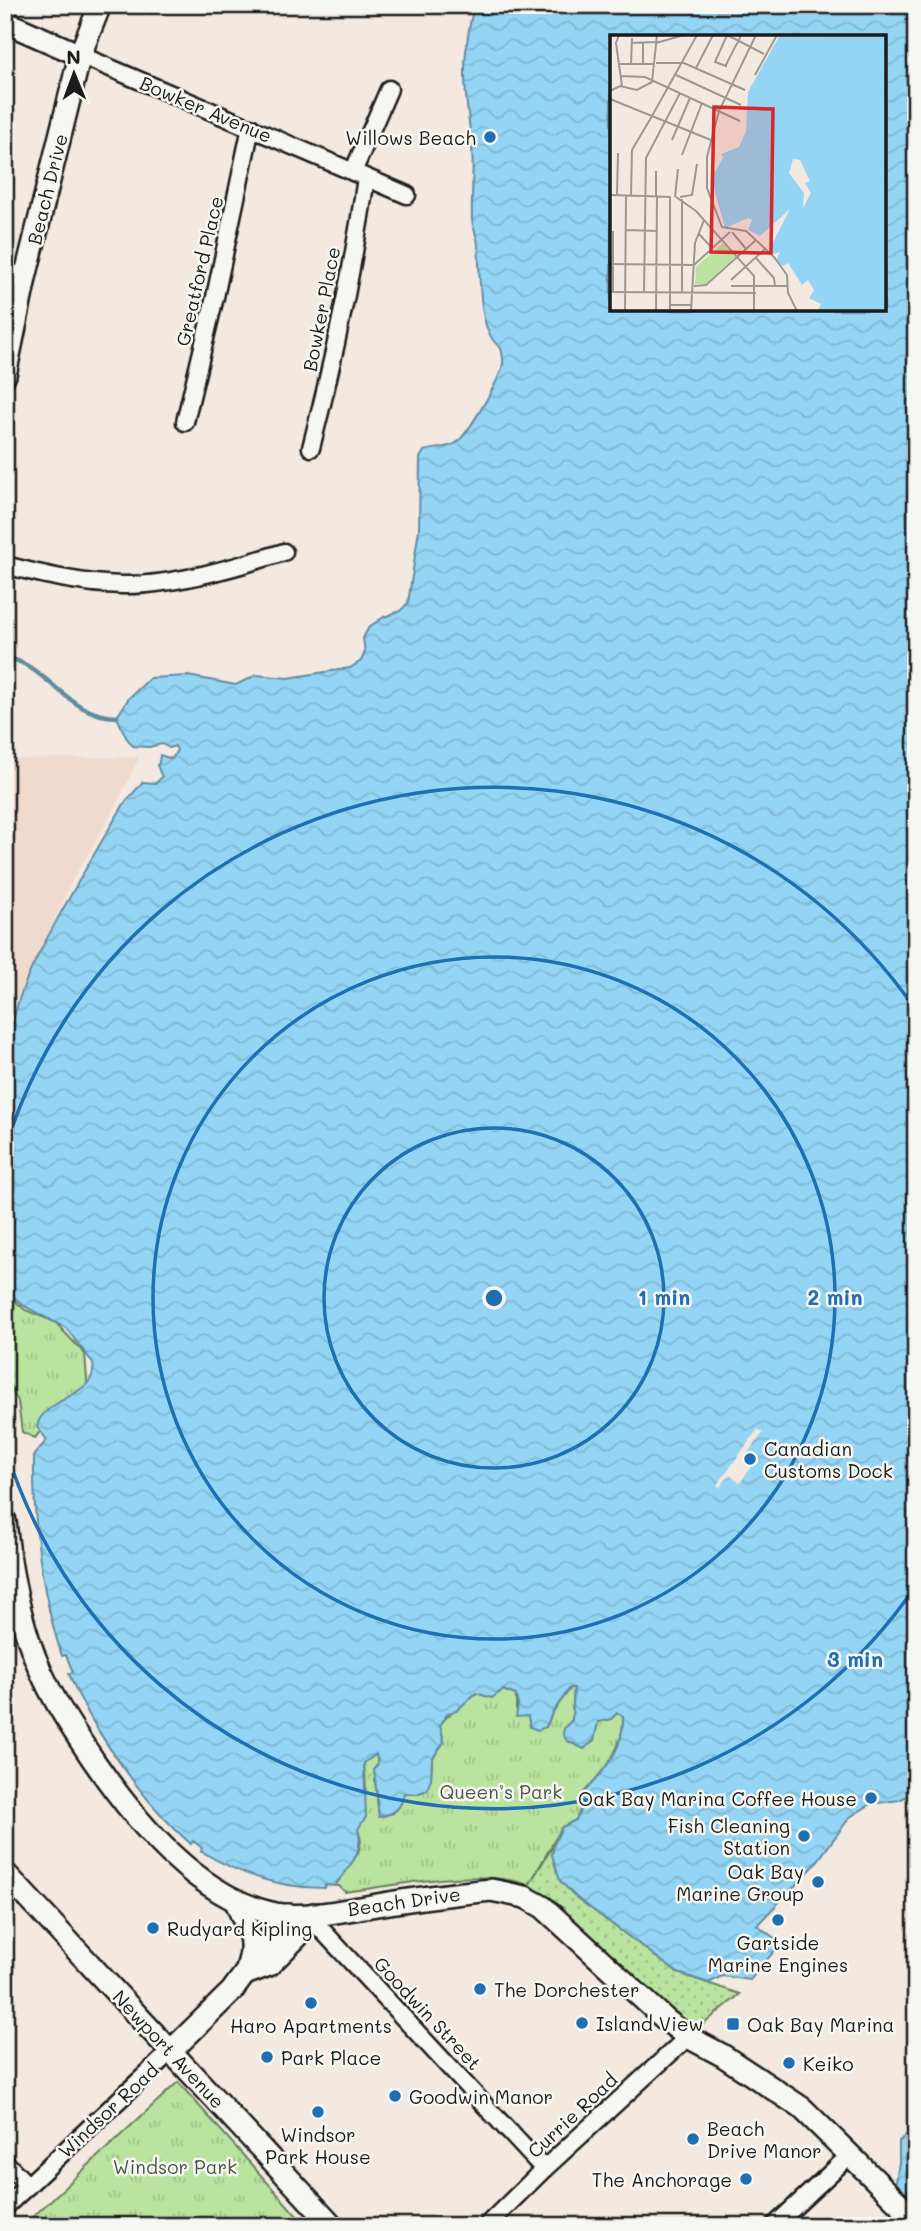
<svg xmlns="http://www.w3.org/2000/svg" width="921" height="2231" font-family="Mali,sans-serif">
  <defs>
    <pattern id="grass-dots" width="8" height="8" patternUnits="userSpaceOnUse" patternTransform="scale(1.75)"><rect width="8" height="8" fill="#b9e39f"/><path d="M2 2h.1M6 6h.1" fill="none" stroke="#9ec288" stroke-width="1.8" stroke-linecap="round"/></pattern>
    <pattern id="park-tufts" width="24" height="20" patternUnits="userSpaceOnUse" patternTransform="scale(1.75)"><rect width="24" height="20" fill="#b9e39f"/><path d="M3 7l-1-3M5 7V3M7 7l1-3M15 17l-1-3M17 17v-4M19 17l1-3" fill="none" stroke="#9ec288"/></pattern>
    <pattern id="water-waves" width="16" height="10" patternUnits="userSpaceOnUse" patternTransform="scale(1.75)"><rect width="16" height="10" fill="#94d5f5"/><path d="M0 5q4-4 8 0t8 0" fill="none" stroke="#7fb6d1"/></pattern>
  </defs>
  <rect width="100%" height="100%" fill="#f3e9e1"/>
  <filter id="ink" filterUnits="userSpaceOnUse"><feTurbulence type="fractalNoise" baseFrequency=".0143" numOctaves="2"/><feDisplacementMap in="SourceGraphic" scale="14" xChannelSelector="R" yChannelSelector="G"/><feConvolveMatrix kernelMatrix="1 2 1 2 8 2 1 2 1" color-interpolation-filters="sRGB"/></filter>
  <g filter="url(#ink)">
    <path fill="#f0d9cd" d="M139,757L110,817L73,879L5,1026V759Z"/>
    <path fill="url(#grass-dots)" stroke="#6a805e" stroke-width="2" d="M554,1844L552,1855L560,1880L577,1898L678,1973L740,1994L694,2032L529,1885Z"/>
    <g fill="url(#park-tufts)" stroke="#6a805e" stroke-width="2">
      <path d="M5,1292L25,1310L55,1322L85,1354L88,1392L52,1417L35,1438L22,1432L18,1401L5,1379Z"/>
      <path d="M571,1688H574L572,1721L564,1728L594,1740L598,1722L611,1719L617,1713L623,1715C625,1750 602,1772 580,1797L584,1800L576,1820L562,1827L529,1885C477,1867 400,1885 345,1892L339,1886H335L358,1853L361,1841L358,1830L366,1788L364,1763L376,1754L378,1764L374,1769L379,1816L393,1813L404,1793L417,1794L431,1779L432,1759L444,1742L440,1725C450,1711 464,1705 476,1693L492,1698L502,1690L516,1695V1709L546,1727L552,1713Z"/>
      <path d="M178,2082L306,2226H23Z"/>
    </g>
    <g fill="url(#water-waves)" stroke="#648b9e" stroke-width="2" fill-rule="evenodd">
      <path d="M474,5H916V1796L911,1794L899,1800L871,1804L850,1817L813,1867L757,1925L781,1943L750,1980L722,1976L709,1983L678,1973L577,1898L560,1881L552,1855L554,1844L562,1827L576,1820L584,1801L580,1797C602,1772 625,1751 623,1716L617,1713L611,1719L598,1722L594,1740L584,1749L567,1741L563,1734L564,1728L572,1720L574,1688H570L552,1713L546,1727L538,1730L530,1727L528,1716L516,1717L518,1705L516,1695L503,1690L492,1698L476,1693L456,1711L448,1713L440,1725L444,1742L432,1759L431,1779L427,1790L417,1794L404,1793C401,1810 395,1813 379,1817L374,1769L378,1764L376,1754L364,1763L366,1817L358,1829C365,1853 348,1867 335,1886L325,1885V1888C279,1888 239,1875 201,1851L202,1848L193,1841L191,1844C145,1804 92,1730 69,1674L73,1672L66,1655L62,1656C40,1590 33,1524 34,1455L47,1440L37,1427C42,1397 99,1397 93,1363L66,1328L24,1306L5,1289V1083L9,1082C4,1010 31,968 64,907C84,872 104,836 126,801L143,782L156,783L162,777L157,765L159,763L160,755L172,759L177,750L175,746L169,748L162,744L149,747L133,746L126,737L117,717L129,698L150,678L188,676L236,685L256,675L288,678L350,668L361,661L365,652L363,638L369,627L384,617L400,611L408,603L419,529L420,458L424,451C433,448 449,448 456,443C468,435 500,379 503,364C504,359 502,353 501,348C476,331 481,274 478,246C478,237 473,229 472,220C471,197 474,173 472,150C470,123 464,96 465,69C465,47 469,27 474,5ZM611,37H884V310H611Z"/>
      <path d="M916,2120V2208L896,2182L899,2162V2141L912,2130Z"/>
    </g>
    <path fill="#f3e9e1" d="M758,1429L763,1433L747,1454L755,1461L740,1483L730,1475L720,1487L717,1485Z"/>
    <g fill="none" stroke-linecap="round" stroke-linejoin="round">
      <path stroke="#648b9e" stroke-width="4.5" d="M5,656C12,659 20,661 26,665C58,684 76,716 117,717"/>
      <g stroke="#1c1c1c" stroke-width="21">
        <g id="street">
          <path d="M80,55L407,195"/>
          <path d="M353,172L389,89"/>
          <path d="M5,270L25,278"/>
          <path d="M185,422L215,297L251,127"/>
          <path d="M311,448C334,359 353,269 366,178"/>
          <path d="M5,565C44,575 82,584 122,585C172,586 237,567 284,552"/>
          <path d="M313,1914L320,1928L544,2169"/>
          <path d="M5,2162L28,2186"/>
          <path d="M5,2207L171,2051"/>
          <path d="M486,2226L544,2169L688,2037"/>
          <path d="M774,2226L851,2154"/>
        </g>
      </g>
      <g stroke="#1c1c1c" stroke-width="26">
        <g id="secondary">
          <path d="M5,22L80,55"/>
          <path d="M5,375L25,278L80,55L100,5"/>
          <path d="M5,1521C9,1562 16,1602 29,1641C44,1687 67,1721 94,1761C136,1822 199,1899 276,1914C306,1919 341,1911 371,1906C411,1899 451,1894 491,1890L525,1897L543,1907L666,2020L688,2037L722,2055L802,2108L916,2220"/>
          <path d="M5,1873L333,2226"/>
          <path d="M236,1901C245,1927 257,1937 248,1965"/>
          <path d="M245,1974L269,1965L297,1937L313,1914"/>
          <path d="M171,2051L232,1991L288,1915"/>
        </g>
      </g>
      <use href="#street" stroke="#f6f6f2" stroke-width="16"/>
      <use href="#secondary" stroke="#f6f6f2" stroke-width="21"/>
    </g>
  </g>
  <g fill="none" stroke="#1f6fb2" stroke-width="3.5">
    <circle cx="494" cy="1298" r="170"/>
    <circle cx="494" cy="1298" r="341"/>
    <path d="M915 1587A511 511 0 0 1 5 1447M5 1149A511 511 0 0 1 915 1009"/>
  </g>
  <g fill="#1f6fb2" stroke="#f6f6f2" stroke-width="2.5">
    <circle cx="490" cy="137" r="7"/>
    <circle cx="750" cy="1459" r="7"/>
    <circle cx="871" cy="1798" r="7"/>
    <circle cx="804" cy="1836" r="7"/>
    <circle cx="818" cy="1882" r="7"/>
    <circle cx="778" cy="1920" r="7"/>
    <circle cx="153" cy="1928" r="7"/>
    <circle cx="480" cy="1989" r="7"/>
    <circle cx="311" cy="2003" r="7"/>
    <circle cx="582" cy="2023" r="7"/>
    <rect x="726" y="2017" width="14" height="14" rx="3.5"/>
    <circle cx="267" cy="2057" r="7"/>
    <circle cx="789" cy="2063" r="7"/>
    <circle cx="395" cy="2096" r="7"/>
    <circle cx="318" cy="2112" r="7"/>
    <circle cx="693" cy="2139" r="7"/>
    <circle cx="746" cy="2179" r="7"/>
  </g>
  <g text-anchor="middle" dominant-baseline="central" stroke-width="5" stroke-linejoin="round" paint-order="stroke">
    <g font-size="19" fill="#1c1c1c" stroke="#f6f6f2">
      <text transform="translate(206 109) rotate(23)">Bowker Avenue</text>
      <text transform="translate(47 189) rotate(-76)">Beach Drive</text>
      <text transform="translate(199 271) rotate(-77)">Greatford Place</text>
      <text transform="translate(321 309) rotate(-79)">Bowker Place</text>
      <text transform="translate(404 1901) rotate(-8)">Beach Drive</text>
      <text transform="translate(428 2013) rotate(47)">Goodwin Street</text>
      <text transform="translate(169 2049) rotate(47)">Newport Avenue</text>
      <text transform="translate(108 2110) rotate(-43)">Windsor Road</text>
      <text transform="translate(572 2115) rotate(-43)">Currie Road</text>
    </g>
    <g font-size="19" fill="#1c1c1c" stroke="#f6f6f2" text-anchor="start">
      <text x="476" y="137" text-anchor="end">Willows Beach</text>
      <text x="764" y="1448">Canadian<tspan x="764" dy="22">Customs Dock</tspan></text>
      <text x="857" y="1798" text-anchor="end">Oak Bay Marina Coffee House</text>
      <text x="790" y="1825" text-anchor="end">Fish Cleaning<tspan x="790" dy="22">Station</tspan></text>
      <text x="804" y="1871" text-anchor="end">Oak Bay<tspan x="804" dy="22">Marine Group</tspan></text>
      <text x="167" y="1928">Rudyard Kipling</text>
      <text x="778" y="1942" text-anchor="middle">Gartside<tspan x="778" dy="22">Marine Engines</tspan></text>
      <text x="494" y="1989">The Dorchester</text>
      <text x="596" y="2023">Island View</text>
      <text x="747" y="2024">Oak Bay Marina</text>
      <text x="311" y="2025" text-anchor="middle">Haro Apartments</text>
      <text x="281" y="2057">Park Place</text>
      <text x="803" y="2063">Keiko</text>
      <text x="409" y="2096">Goodwin Manor</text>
      <text x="707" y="2128">Beach<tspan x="707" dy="22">Drive Manor</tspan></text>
      <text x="318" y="2134" text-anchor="middle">Windsor<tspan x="318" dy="22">Park House</tspan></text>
      <text x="732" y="2179" text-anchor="end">The Anchorage</text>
    </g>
    <g font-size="19" fill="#4b5843" stroke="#f6f6f2">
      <text x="501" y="1791">Queen’s Park</text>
      <text x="175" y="2166">Windsor Park</text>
    </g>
  </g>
  <g transform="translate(610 35)">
    <rect width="276" height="276" fill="#f3e9e1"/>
    <path d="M113,208L125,222L95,249H85L86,232Z" fill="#b9e39f"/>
    <path d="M170,0H276V276H207L211,269L199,263L204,255L198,245L192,250L178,228L173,231L166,226L170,217L163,219L159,215L180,174L150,201L138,195L142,185L138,183L115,193L101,143L113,123L111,119L129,112L136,96L138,57ZM183,124L190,125L200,146L195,148L201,158L193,173L194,158L179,138Z" fill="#94d5f5" fill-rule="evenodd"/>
    <path fill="none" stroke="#9d9792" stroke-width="2" d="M9,0L6,8L12,51M131,0L129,5V6L128,7L125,12L116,30V31L105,27L117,0L129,6L154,19M146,0L109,76L97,122V153L112,192L136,196L164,222L177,240L178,258L187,276M21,8L46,7M46,8L74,0M46,28H74L135,55M10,29H44M21,29L22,3M33,29V7M86,33L103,0M66,40L131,70M145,40L167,0M11,41L35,42L130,86M0,56L10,51L27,55L42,47L47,0M0,64L101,105M42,81L87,0M62,105L80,63M72,120L92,68M0,160L34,161M7,160L8,118M21,160L22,115L42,81M34,161L61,162M46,161V136M65,162L68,134M66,162L86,176L144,241V276M70,162L82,160L87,129M16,195L47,196M122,197L136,214M88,198L103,214M146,223L164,243L165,251M0,229L84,230L120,197M121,245L156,213M84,251L96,250L146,205M121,251H177M0,257L146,258M3,257V196M34,257L36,123L70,58M72,257V164M60,270H82M15,276L16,161M46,276L47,161M60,276V162M81,276L85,208L94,185"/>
    <path fill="#d62828" fill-opacity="0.15" stroke="#d62828" stroke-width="3.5" d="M104,72L163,74L161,218L101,217Z"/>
    <rect width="276" height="276" fill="none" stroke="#1c1c1c" stroke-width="3.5"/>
  </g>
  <circle cx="494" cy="1298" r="10" fill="#1f6fb2" stroke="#f6f6f2" stroke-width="3.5"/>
  <g font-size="21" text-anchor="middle" font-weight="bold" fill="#1f6fb2" stroke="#f6f6f2" stroke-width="5" stroke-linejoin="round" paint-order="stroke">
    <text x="664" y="1305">1 min</text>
    <text x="835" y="1305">2 min</text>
    <text x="855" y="1667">3 min</text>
  </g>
  <rect width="921" height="2231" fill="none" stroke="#f6f6f2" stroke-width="28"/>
  <rect x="14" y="14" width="893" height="2203" fill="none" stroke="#1c1c1c" stroke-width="2.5" filter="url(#ink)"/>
  <g transform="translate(74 74) rotate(359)" stroke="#f6f6f2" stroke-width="5" paint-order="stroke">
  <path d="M0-5L12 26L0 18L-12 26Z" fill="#1c1c1c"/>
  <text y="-10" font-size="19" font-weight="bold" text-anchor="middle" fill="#1c1c1c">N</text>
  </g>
</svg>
